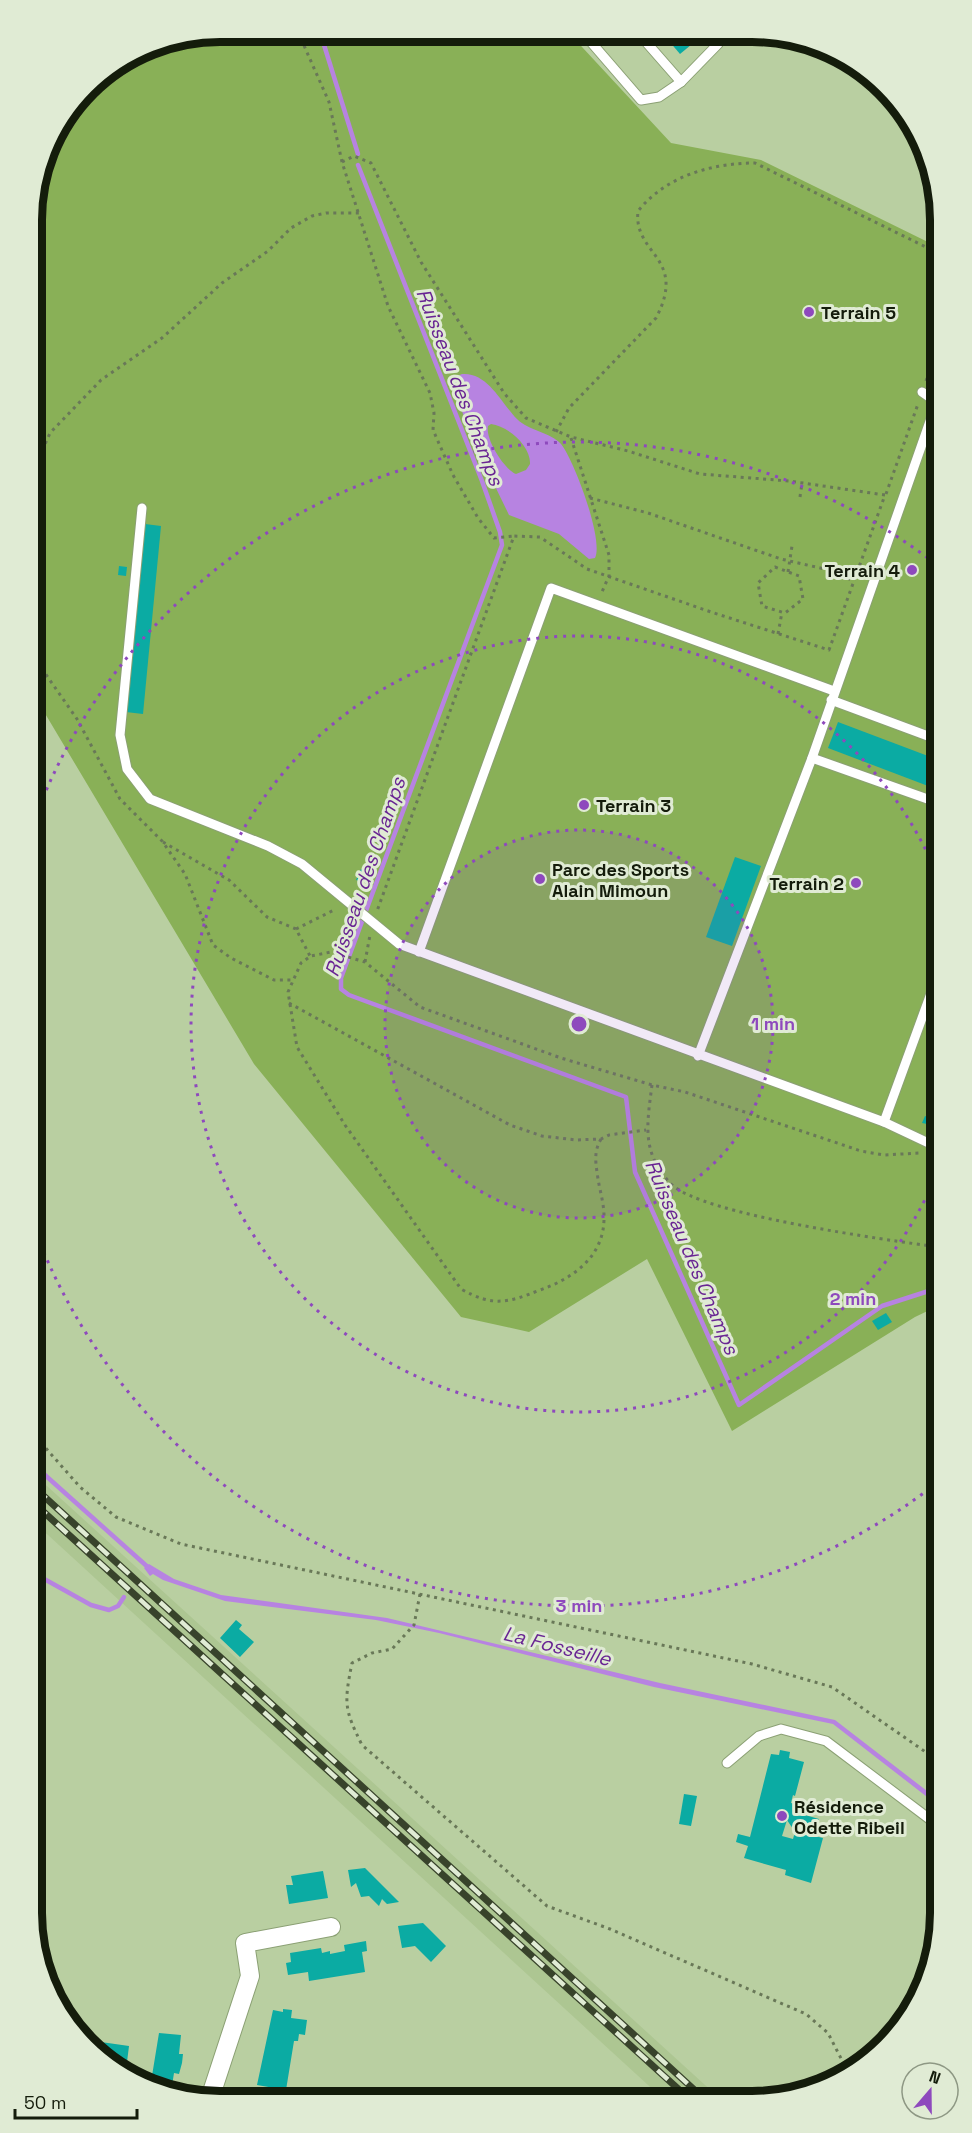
<svg xmlns="http://www.w3.org/2000/svg" width="972" height="2133" font-family="'Space Grotesk',sans-serif">
  <rect width="100%" height="100%" fill="#b9cfa1"/>
  <path fill="#adc692" d="M36,1476L290,1707L716,2095L660,2096L36,1524Z"/>
  <path fill="#89b057" d="M220,32H373L382,39L390,33L570,34L671,143L761,160L934,245L938,1306L915,1317L732,1431L647,1259L529,1332L461,1317L254,1064L34,695L32,207L51,137L95,78L148,46Z"/>
  <g fill="#b783e1" fill-rule="evenodd">
    <path d="M462,374C488,372 501,403 517,419C529,431 550,432 561,444C574,460 604,540 595,558L589,559L559,534L509,515L476,447L452,386L453,378ZM491,424C508,426 531,446 530,464L526,470L516,474C504,469 485,439 488,426Z"/>
    <path d="M149,1564L174,1579L221,1595L387,1618L660,1683L835,1720L940,1801V1807L833,1724L654,1687L439,1633L376,1620L225,1601L163,1580L153,1574L150,1576L144,1568Z"/>
  </g>
  <g fill="none" stroke-linecap="round" stroke-linejoin="round">
    <g stroke="#b783e1" stroke-width="4.5">
      <path d="M320,32L358,154"/>
      <path d="M358,165L482,481L500,532L502,545L341,978V989L349,995L626,1097L635,1172L739,1405L882,1306L938,1288"/>
      <path d="M36,1467L150,1569"/>
      <path d="M37,1575L91,1605L109,1610L118,1606L124,1597"/>
    </g>
  </g>
  <g fill="#0baba3" fill-rule="evenodd">
    <path d="M663,34H693L697,40L680,54Z"/>
    <path d="M145,524L161,526L143,714L126,712Z"/>
    <path d="M119,566L127,567L126,576L118,575Z"/>
    <path d="M838,722L936,759V789L828,748Z"/>
    <path d="M735,857L761,866L732,946L706,937Z"/>
    <path d="M361,869L367,872L362,882L356,880Z"/>
    <path d="M925,1116L937,1120V1126L922,1123Z"/>
    <path d="M886,1313L892,1322L878,1330L872,1321Z"/>
    <path d="M236,1620L242,1625L239,1629L254,1642L240,1657L220,1638Z"/>
    <path d="M780,1750L790,1752L789,1758L804,1762L795,1796L793,1795L791,1803L801,1805L798,1813L819,1819L815,1836L823,1838L811,1883L785,1875L786,1870L744,1858L748,1846L736,1842L738,1834L750,1837L771,1754L779,1755ZM787,1820L795,1832L793,1839L782,1836Z"/>
    <path d="M684,1794L697,1796L691,1826L679,1824Z"/>
    <path d="M365,1868L399,1902L387,1904L382,1899L379,1906L369,1896L361,1897L356,1883L351,1887L348,1870Z"/>
    <path d="M323,1871L328,1898L289,1904L286,1885H293L291,1876Z"/>
    <path d="M423,1923L446,1946L431,1962L415,1946L402,1948L398,1926Z"/>
    <path d="M366,1941L367,1951L362,1952L365,1972L309,1981L308,1972L288,1975L286,1963L291,1962L290,1953L321,1948L322,1953L330,1951V1954L345,1951L344,1945Z"/>
    <path d="M283,2009L292,2010L291,2018L307,2020L305,2035L299,2034L298,2041H294L286,2090L257,2085L273,2010L283,2012Z"/>
    <path d="M159,2033L181,2035L179,2054H183L182,2063L179,2074L174,2073L171,2092L151,2082Z"/>
    <path d="M101,2042L129,2046L126,2070L99,2057Z"/>
  </g>
  <g fill="none" stroke-linecap="round" stroke-linejoin="round">
    <g stroke="#8ba074" stroke-width="11">
      <g id="service">
        <path d="M584,34L641,100L659,97L681,82"/>
        <path d="M639,34L681,82L718,44L724,35"/>
        <path d="M922,392L935,401"/>
        <path d="M142,508L120,735L127,769L150,799L268,846L302,864L399,944L884,1122L937,1147"/>
        <path d="M831,700L936,739"/>
        <path d="M812,758L936,802"/>
        <path d="M419,952L551,588L834,691"/>
        <path d="M698,1056L812,758L935,407"/>
        <path d="M884,1122L937,977"/>
        <path d="M727,1763L759,1736L781,1729L826,1741L940,1827"/>
      </g>
    </g>
    <g stroke="#8ba074" stroke-width="20">
      <path id="minor" d="M210,2098L250,1976L245,1943L331,1927"/>
    </g>
    <g stroke="#697858" stroke-width="3" stroke-dasharray="3 4.5" stroke-linecap="butt">
      <path d="M298,32L329,102L342,162L388,306L430,393L434,413L433,430L453,475L478,518L494,538L514,536"/>
      <path d="M342,162L354,156L371,163L421,262L504,393L526,418L571,437L628,451L700,474L789,481L885,495L829,650L711,612L587,569L540,537L514,536L377,911"/>
      <path d="M926,381L935,354"/>
      <path d="M556,432L569,408L656,318C688,257 633,255 638,211C666,176 712,163 755,163L934,251"/>
      <path d="M571,438L609,555V576L601,594"/>
      <path d="M33,471L50,433L101,380L162,338L222,283L268,251L291,228L312,216L326,213H359"/>
      <path d="M886,494L918,404"/>
      <path d="M800,497L802,483"/>
      <path d="M590,498L648,513L781,559L829,570L854,581"/>
      <path d="M775,567L799,576L803,599L785,613L762,606L758,583Z"/>
      <path d="M788,572L792,546"/>
      <path d="M778,634L782,612"/>
      <path d="M33,656L77,719L120,799L162,841L185,874L213,945L231,958L274,980H292"/>
      <path d="M163,842L229,880L267,917L296,929L310,956"/>
      <path d="M296,929L336,909"/>
      <path d="M365,962L370,935"/>
      <path d="M289,1003L510,1125L542,1136L576,1140L601,1139L609,1135L646,1130"/>
      <path d="M652,1085C647,1124 641,1153 671,1184C702,1215 888,1240 938,1247"/>
      <path d="M601,1139C593,1153 596,1164 598,1179C600,1191 604,1204 604,1216C605,1256 574,1278 540,1290C507,1303 493,1307 461,1289L345,1125L297,1047L288,992L301,963L311,956L331,952L365,962L420,1007L561,1058L652,1085L685,1092L861,1151L884,1155L920,1153"/>
      <path d="M36,1437L80,1487L116,1517L181,1544L752,1664L832,1687L940,1762"/>
      <path d="M420,1594L414,1625L392,1649L372,1653L352,1663C344,1703 344,1709 362,1745L547,1906L610,1929L806,2014L828,2033L849,2074"/>
    </g>
    <use href="#service" stroke="#fff" stroke-width="9"/>
    <use href="#minor" stroke="#fff" stroke-width="18"/>
    <g stroke="#38432b" stroke-width="7">
      <g id="rail">
        <path d="M36,1489L700,2095"/>
        <path d="M36,1505L686,2096"/>
      </g>
    </g>
    <use href="#rail" stroke="#e0ebd4" stroke-width="4.5" stroke-dasharray="14" stroke-linecap="butt"/>
  </g>
  <circle cx="579" cy="1024" r="194" fill="#8e49bd" fill-opacity=".12"/>
  <g fill="none" stroke="#8e49bd" stroke-width="3" stroke-dasharray="3 6">
    <circle cx="579" cy="1024" r="194"/>
    <path d="M936 1176A388 388 0 1 1 936 872"/>
    <path d="M937 1483A582 582 0 0 1 36 1233M36 815A582 582 0 0 1 933 562"/>
  </g>
  <g fill="#8e49bd" stroke="#e0ebd4" stroke-width="2">
    <circle cx="809" cy="312" r="6"/>
    <circle cx="912" cy="570" r="6"/>
    <circle cx="584" cy="805" r="6"/>
    <circle cx="540" cy="879" r="6"/>
    <circle cx="856" cy="883" r="6"/>
    <circle cx="782" cy="1816" r="6"/>
  </g>
  <g text-anchor="middle" dominant-baseline="central" stroke-width="6" stroke-linejoin="round" paint-order="stroke">
    <g font-size="18" font-weight="bold" fill="#141c0b" stroke="#e0ebd4" text-anchor="start">
      <text x="821" y="312">Terrain 5</text>
      <text x="900" y="570" text-anchor="end">Terrain 4</text>
      <text x="596" y="805">Terrain 3</text>
      <text x="552" y="869">Parc des Sports<tspan x="552" dy="21">Alain Mimoun</tspan></text>
      <text x="844" y="883" text-anchor="end">Terrain 2</text>
      <text x="794" y="1806">Résidence<tspan x="794" dy="21">Odette Ribeil</tspan></text>
    </g>
    <g font-size="20" font-style="italic" fill="#692593" stroke="#e0ebd4">
      <text transform="translate(460 387) rotate(69)">Ruisseau des Champs</text>
      <text transform="translate(365 877) rotate(-71)">Ruisseau des Champs</text>
      <text transform="translate(692 1257) rotate(67)">Ruisseau des Champs</text>
      <text transform="translate(557 1646) rotate(14)">La Fosseille</text>
    </g>
  </g>
  <path d="M0 0H972V2133H0ZM220 42H752A178 178 0 0 1 930 220V1913A178 178 0 0 1 752 2091H220A178 178 0 0 1 42 1913V220A178 178 0 0 1 220 42Z" fill="#e0ebd4" fill-rule="evenodd"/>
  <path fill="none" stroke="#141c0b" stroke-width="8" d="M220 42H752A178 178 0 0 1 930 220V1913A178 178 0 0 1 752 2091H220A178 178 0 0 1 42 1913V220A178 178 0 0 1 220 42Z"/>
  <circle cx="579" cy="1024" r="9" fill="#8e49bd" stroke="#e0ebd4" stroke-width="3"/>
  <g font-size="18" text-anchor="middle" font-weight="bold" fill="#8e49bd" stroke="#e0ebd4" stroke-width="6" stroke-linejoin="round" paint-order="stroke">
    <text x="773" y="1030">1 min</text>
    <text x="853" y="1305">2 min</text>
    <text x="579" y="1612">3 min</text>
  </g>
  <g transform="translate(930 2091) rotate(20)"><circle r="28" fill="#e0ebd4" stroke="#8e9884" stroke-width="1.5"/>
  <path d="M0-4.5L10 22L0 15L-10 22Z" fill="#8e49bd"/>
  <text y="-9" font-size="16" font-weight="bold" text-anchor="middle" fill="#141c0b">N</text>
  </g>
  <path d="M15 2109v9h122v-9" fill="none" stroke="#141c0b" stroke-width="3"/>
  <text x="24" y="2109" font-size="18" fill="#141c0b" stroke="#e0ebd4" stroke-width="4.5" paint-order="stroke">50 m</text>
</svg>
